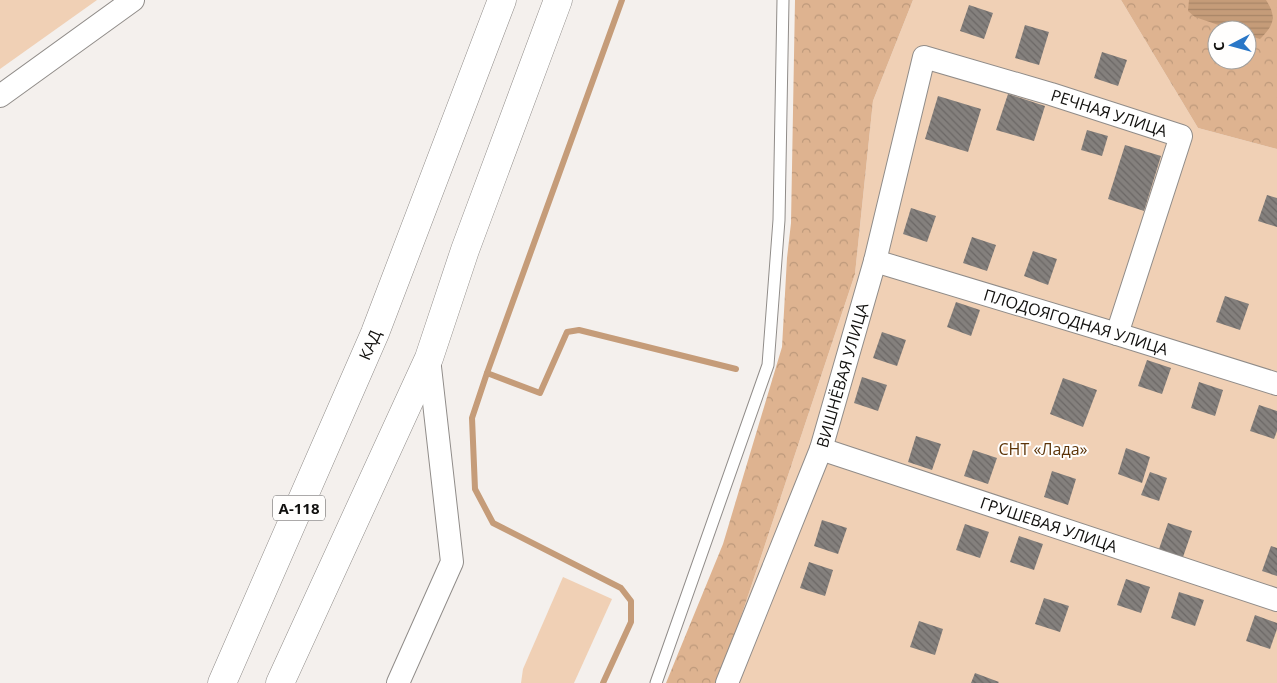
<svg xmlns="http://www.w3.org/2000/svg" width="1277" height="683" font-family="'Open Sans',sans-serif">
  <defs>
    <pattern id="forest-crowns" width="20" height="18" patternUnits="userSpaceOnUse" patternTransform="scale(1.25)"><rect width="20" height="18" fill="#deb390"/><path d="M2 6a3 3 0 1 1 6 0M12 15a3 3 0 1 1 6 0" fill="none" stroke="#bd997b"/></pattern>
    <pattern id="water-rules" width="6" height="5" patternUnits="userSpaceOnUse" patternTransform="scale(1.25)"><rect width="6" height="5" fill="#c59c79"/><path d="M0 2.5h6" fill="none" stroke="#a88567"/></pattern>
    <pattern id="building-back-hatch" width="6" height="6" patternUnits="userSpaceOnUse" patternTransform="scale(1.25)"><rect width="6" height="6" fill="#84807d"/><path d="M-1 5l2 2M0 0l6 6M5-1l2 2" fill="none" stroke="#6b6765"/></pattern>
  </defs>
  <rect width="100%" height="100%" fill="#f4f0ed"/>
  <g fill="#f0d0b5">
    <path d="M0,0H97L0,69Z"/>
    <path d="M913,0H1121L1198,128L1277,149V683H719L855,274L873,101Z"/>
    <path d="M563,577L612,599L574,683H521L523,669Z"/>
  </g>
  <g fill="url(#forest-crowns)" fill-rule="evenodd">
    <path d="M795,0H913L873,101L855,274L719,683H666L723,544L782,347L787,258L791,223Z"/>
    <path d="M1121,0H1277V149L1198,128ZM1217,30H1247V60H1217Z"/>
  </g>
  <path fill="url(#water-rules)" d="M1189,0H1266C1277,17 1274,25 1260,39L1247,35V30H1233L1195,17L1188,11Z"/>
  <g fill="none" stroke-linecap="round" stroke-linejoin="round">
    <g stroke="#c59c79" stroke-width="6">
      <path d="M487,373L540,393L567,332L579,330L736,369"/>
      <path d="M603,683L631,622V601L621,588L493,523L475,489L472,418L487,373L622,0"/>
    </g>
  </g>
  <g fill="url(#building-back-hatch)">
    <path d="M969,5L993,13L984,39L960,31Z"/>
    <path d="M1025,25L1049,32L1039,65L1015,58Z"/>
    <path d="M1102,52L1127,60L1118,86L1094,78Z"/>
    <path d="M1008,94L1045,106L1034,141L996,130Z"/>
    <path d="M938,96L981,109L968,152L925,139Z"/>
    <path d="M1087,130L1108,136L1102,156L1081,150Z"/>
    <path d="M1125,145L1161,156L1144,211L1108,199Z"/>
    <path d="M1267,195L1277,198V227L1258,221Z"/>
    <path d="M911,208L936,216L927,242L903,234Z"/>
    <path d="M972,237L996,245L987,271L963,263Z"/>
    <path d="M1033,251L1057,259L1048,285L1024,276Z"/>
    <path d="M1225,296L1249,304L1240,330L1216,322Z"/>
    <path d="M956,302L980,310L971,336L947,327Z"/>
    <path d="M882,332L906,340L897,366L873,358Z"/>
    <path d="M1147,360L1171,368L1162,394L1138,386Z"/>
    <path d="M862,377L887,385L878,411L854,403Z"/>
    <path d="M1063,378L1097,390L1083,427L1050,414Z"/>
    <path d="M1199,382L1223,390L1215,416L1191,408Z"/>
    <path d="M1259,405L1277,411V431L1274,439L1250,431Z"/>
    <path d="M916,436L941,444L932,470L908,462Z"/>
    <path d="M1126,448L1150,457L1142,483L1118,474Z"/>
    <path d="M973,450L997,458L988,484L964,476Z"/>
    <path d="M1052,471L1076,479L1068,505L1044,497Z"/>
    <path d="M1150,472L1167,478L1159,501L1141,495Z"/>
    <path d="M822,520L847,528L838,554L814,546Z"/>
    <path d="M1168,523L1192,531L1183,557L1159,549Z"/>
    <path d="M965,524L989,532L980,558L956,550Z"/>
    <path d="M1019,536L1043,544L1034,570L1010,562Z"/>
    <path d="M1271,546L1277,548V576L1262,571Z"/>
    <path d="M809,562L833,570L825,596L800,588Z"/>
    <path d="M1126,579L1150,587L1141,613L1117,605Z"/>
    <path d="M1179,592L1204,600L1195,626L1171,618Z"/>
    <path d="M1044,598L1069,606L1060,632L1035,624Z"/>
    <path d="M1255,615L1277,623V629L1270,649L1246,641Z"/>
    <path d="M919,621L943,629L935,655L910,647Z"/>
    <path d="M975,673L999,682L998,683H971Z"/>
  </g>
  <g fill="none" stroke-linecap="round" stroke-linejoin="round">
    <g stroke="#908c89" stroke-width="13">
      <path id="service" d="M656,683L768,365L779,220L783,0"/>
    </g>
    <g stroke="#908c89" stroke-width="24">
      <g id="minor">
        <path d="M0,96L133,0"/>
        <path id="s1" d="M875,261L1117,334L1277,384"/>
        <path id="s2" d="M821,449L1277,600"/>
        <path d="M398,683L452,562L429,358"/>
        <path id="s3" d="M727,683L821,449L875,261L924,57L1051,94L1181,136L1117,334"/>
      </g>
    </g>
    <g stroke="#908c89" stroke-width="29">
      <g id="motorway">
        <path id="s4" d="M222,683L375,333L502,0"/>
        <path d="M280,683L429,358L465,250L558,0"/>
      </g>
    </g>
    <use href="#service" stroke="#fff" stroke-width="11"/>
    <use href="#minor" stroke="#fff" stroke-width="22"/>
    <use href="#motorway" stroke="#fff" stroke-width="28"/>
  </g>
  <g text-anchor="middle" dominant-baseline="central" stroke-width="4" stroke-linejoin="round" paint-order="stroke">
    <rect fill="#fffefd" stroke="#585756" stroke-width="1" x="273" y="495.5" width="52" height="25" rx="4"/>
    <g font-size="15" font-weight="bold" fill="#11100e">
      <text x="299" y="508">А-118</text>
    </g>
    <g font-size="16" fill="#11100e" stroke="#fffefd">
      <text stroke="none"><textPath href="#s3" startOffset="851">РЕЧНАЯ УЛИЦА</textPath></text>
      <text stroke="none"><textPath href="#s1" startOffset="210">ПЛОДОЯГОДНАЯ УЛИЦА</textPath></text>
      <text stroke="none"><textPath href="#s4" startOffset="369">КАД</textPath></text>
      <text stroke="none"><textPath href="#s3" startOffset="329">ВИШНЁВАЯ УЛИЦА</textPath></text>
      <text stroke="none"><textPath href="#s2" startOffset="240">ГРУШЕВАЯ УЛИЦА</textPath></text>
    </g>
    <g font-size="16" fill="#5d3509" stroke="#fffefd">
      <text x="1043" y="449">СНТ «Лада»</text>
    </g>
  </g>
  <g transform="translate(1232 45) rotate(264)"><circle r="24" fill="#fffefd" stroke="#a09f9d"/>
  <path d="M0-4L9 19L0 12L-9 19Z" fill="#2a77c7"/>
  <text y="-8" font-size="14" font-weight="bold" text-anchor="middle" fill="#11100e">С</text>
  </g>
</svg>
